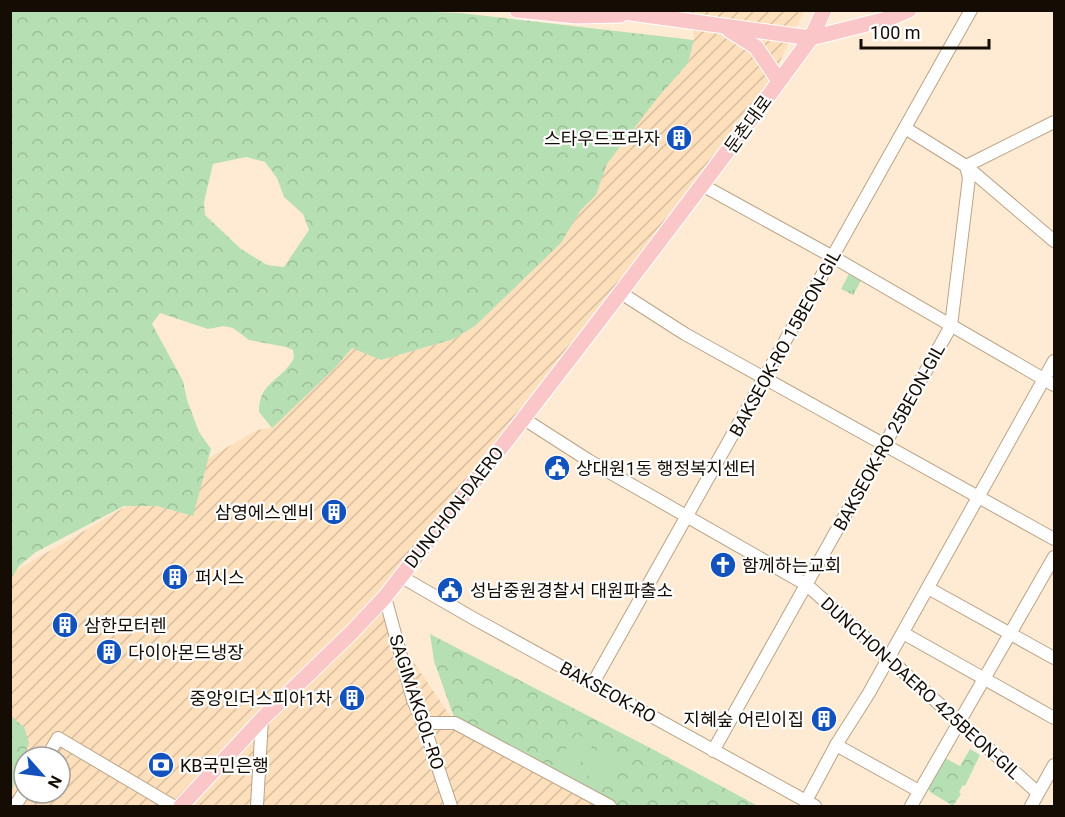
<svg xmlns="http://www.w3.org/2000/svg" width="1065" height="817" font-family="Roboto,'Noto Sans KR',sans-serif">
  <defs>
    <pattern id="industrial-furrows" width="10" height="10" patternUnits="userSpaceOnUse" patternTransform="scale(1.5)"><rect width="10" height="10" fill="#fddfbc"/><path d="M-1 1l2-2M0 10L10 0M9 11l2-2" fill="none" stroke="#d8bea0"/></pattern>
    <pattern id="grass-tufts" width="24" height="20" patternUnits="userSpaceOnUse" patternTransform="scale(1.5)"><rect width="24" height="20" fill="#b6dfb4"/><path d="M3 7l-1-3M5 7V3M7 7l1-3M15 17l-1-3M17 17v-4M19 17l1-3" fill="none" stroke="#9cbe99"/></pattern>
    <pattern id="forest-crowns" width="20" height="18" patternUnits="userSpaceOnUse" patternTransform="scale(1.5)"><rect width="20" height="18" fill="#b6dfb4"/><path d="M2 6a3 3 0 1 1 6 0M12 15a3 3 0 1 1 6 0" fill="none" stroke="#9cbe99"/></pattern>
  </defs>
  <rect width="100%" height="100%" fill="#ffebd4"/>
  <path fill="url(#industrial-furrows)" fill-rule="evenodd" d="M654,11H804L774,74L377,608L455,723L610,806H11L10,574L257,430L272,428L353,347L381,360L454,339L475,326L561,243L581,210L596,195L607,164L655,101L688,63L694,40L691,13ZM24,757H60V793H24Z"/>
  <path fill="url(#grass-tufts)" d="M850,272L862,279L853,295L841,289Z"/>
  <g fill="url(#forest-crowns)" fill-rule="evenodd">
    <path d="M370,10L461,13L694,40L688,63L655,101L607,164L596,195L581,210L561,243L475,326L454,339L381,360L352,348L334,369L272,428L259,412C259,381 281,382 294,358L293,350L286,347L249,340L233,328L224,326L208,329L160,313L152,324L183,381L187,400L199,432L211,449L193,516L157,506H124L36,552L19,566L11,579V11ZM246,157L265,162L277,178L284,197L303,214L309,230L284,267L267,265L241,249L205,215L204,202L213,164Z"/>
    <path d="M430,634L658,752L758,806H612L557,773L454,717L434,661Z"/>
    <path d="M11,716L24,727L29,743L11,793Z"/>
    <path d="M970,749L980,755L965,786L963,785L959,792L961,794L953,806L930,792L928,787L945,758L960,766Z"/>
  </g>
  <g fill="#b6dfb4">
    <path d="M577,733L593,745L576,769L560,757Z"/>
    <path d="M597,749L618,760L606,784L585,774Z"/>
  </g>
  <g fill="none" stroke-linecap="round" stroke-linejoin="round">
    <g stroke="#baa387" stroke-width="14">
      <g id="minor">
        <path d="M905,128L966,166L1054,241"/>
        <path d="M966,166L1054,122"/>
        <path d="M702,185L833,257L1054,385"/>
        <path d="M621,293L685,334L1054,539"/>
        <path d="M524,419L588,460L807,585L1038,793"/>
        <path d="M400,576L471,617L815,806"/>
        <path d="M928,588L1054,658"/>
        <path d="M385,597L413,700L423,723L451,806"/>
        <path d="M903,633L1054,718"/>
        <path d="M593,683L971,10"/>
        <path d="M423,723H455L610,806"/>
        <path d="M836,745L919,791"/>
        <path d="M713,751L951,326L969,178L966,166"/>
        <path d="M47,757L58,738L173,806"/>
        <path d="M806,801L836,745L869,693L1054,361"/>
        <path d="M15,806L24,792"/>
        <path d="M257,806L262,719"/>
        <path d="M911,806L1054,557"/>
        <path d="M1031,806L1054,765"/>
      </g>
    </g>
    <g stroke="#fff" stroke-width="17">
      <g id="major">
        <path d="M517,10L576,16L620,15"/>
        <path d="M609,10L811,38L891,18L909,10"/>
        <path d="M729,30L756,47L779,81"/>
        <path d="M181,806L262,719L352,632L385,597C529,412 673,227 811,38L824,10"/>
      </g>
    </g>
    <use href="#minor" stroke="#fff" stroke-width="12"/>
    <use href="#major" stroke="#fac6c8" stroke-width="15"/>
  </g>
  <defs>
    <g id="building-disc" transform="scale(1.35)"><circle r="9.5" fill="#1352bd" stroke="#fff"/><path d="M-4-6H4V6H1V3H-1V6H-4ZM-2.5-4.3h1.7v1.8h-1.7ZM.8-4.3h1.7v1.8H.8ZM-2.5-1h1.7V.8h-1.7ZM.8-1h1.7V.8H.8Z" fill="#fff"/></g>
    <g id="civic-disc" transform="scale(1.35)"><circle r="9.5" fill="#1352bd" stroke="#fff"/><path d="M-.6-6.5H3V-4.5H.6V-3L4-1V1h2V6H-6V1h2V-1L-.6-3ZM-1.2 2.5V6h2.4V2.5Z" fill="#fff"/></g>
    <g id="church-disc" transform="scale(1.35)"><circle r="9.5" fill="#1352bd" stroke="#fff"/><path d="M-1.2-6h2.4v3.5h3.3v2.4h-3.3V6h-2.4V-.1h-3.3v-2.4h3.3Z" fill="#fff"/></g>
    <g id="bank-disc" transform="scale(1.35)"><circle r="9.5" fill="#1352bd" stroke="#fff"/><path d="M-6-4H6V4H-6ZM0-2.3a2.3 2.3 0 1 0 0 4.6a2.3 2.3 0 1 0 0-4.6Z" fill="#fff"/></g>
  </defs>
  <g fill-rule="evenodd">
    <use href="#building-disc" x="679" y="138"/>
    <use href="#civic-disc" x="557" y="468"/>
    <use href="#building-disc" x="334" y="512"/>
    <use href="#church-disc" x="723" y="565"/>
    <use href="#building-disc" x="175" y="577"/>
    <use href="#civic-disc" x="450" y="590"/>
    <use href="#building-disc" x="65" y="625"/>
    <use href="#building-disc" x="109" y="652"/>
    <use href="#building-disc" x="352" y="698"/>
    <use href="#building-disc" x="824" y="719"/>
    <use href="#bank-disc" x="161" y="765"/>
  </g>
  <g text-anchor="middle" dominant-baseline="central" stroke-width="4.5" stroke-linejoin="round" paint-order="stroke">
    <g font-size="18" fill="#150d04" stroke="#fff">
      <text transform="translate(748 124) rotate(-54)">둔촌대로</text>
      <text transform="translate(785 343) rotate(-61)">BAKSEOK-RO 15BEON-GIL</text>
      <text transform="translate(889 437) rotate(-61)">BAKSEOK-RO 25BEON-GIL</text>
      <text transform="translate(454 507) rotate(-52)">DUNCHON-DAERO</text>
      <text transform="translate(921 688) rotate(42)">DUNCHON-DAERO 425BEON-GIL</text>
      <text transform="translate(608 692) rotate(29)">BAKSEOK-RO</text>
      <text transform="translate(417 702) rotate(72)">SAGIMAKGOL-RO</text>
    </g>
    <g font-size="18" fill="#150d04" stroke="#fff" text-anchor="start">
      <text x="660" y="138" text-anchor="end">스타우드프라자</text>
      <text x="576" y="468">상대원1동 행정복지센터</text>
      <text x="314" y="512" text-anchor="end">삼영에스엔비</text>
      <text x="742" y="565">함께하는교회</text>
      <text x="195" y="577">퍼시스</text>
      <text x="470" y="590">성남중원경찰서 대원파출소</text>
      <text x="84" y="625">삼한모터렌</text>
      <text x="128" y="652">다이아몬드냉장</text>
      <text x="332" y="698" text-anchor="end">중앙인더스피아1차</text>
      <text x="804" y="719" text-anchor="end">지혜숲 어린이집</text>
      <text x="180" y="765">KB국민은행</text>
    </g>
  </g>
  <rect width="1065" height="817" fill="none" stroke="#150d04" stroke-width="24"/>
  <g transform="translate(42 775) rotate(118)"><circle r="28" fill="#ffffff" stroke="#a19e9b" stroke-width="1.5"/>
  <path d="M0-4.5L10 22L0 15L-10 22Z" fill="#1352bd"/>
  <text y="-9" font-size="16" font-weight="bold" text-anchor="middle" fill="#150d04">N</text>
  </g>
  <path d="M861 39v9h128v-9" fill="none" stroke="#150d04" stroke-width="3"/>
  <text x="870" y="39" font-size="18" fill="#150d04" stroke="#ffffff" stroke-width="4.5" paint-order="stroke">100 m</text>
</svg>
